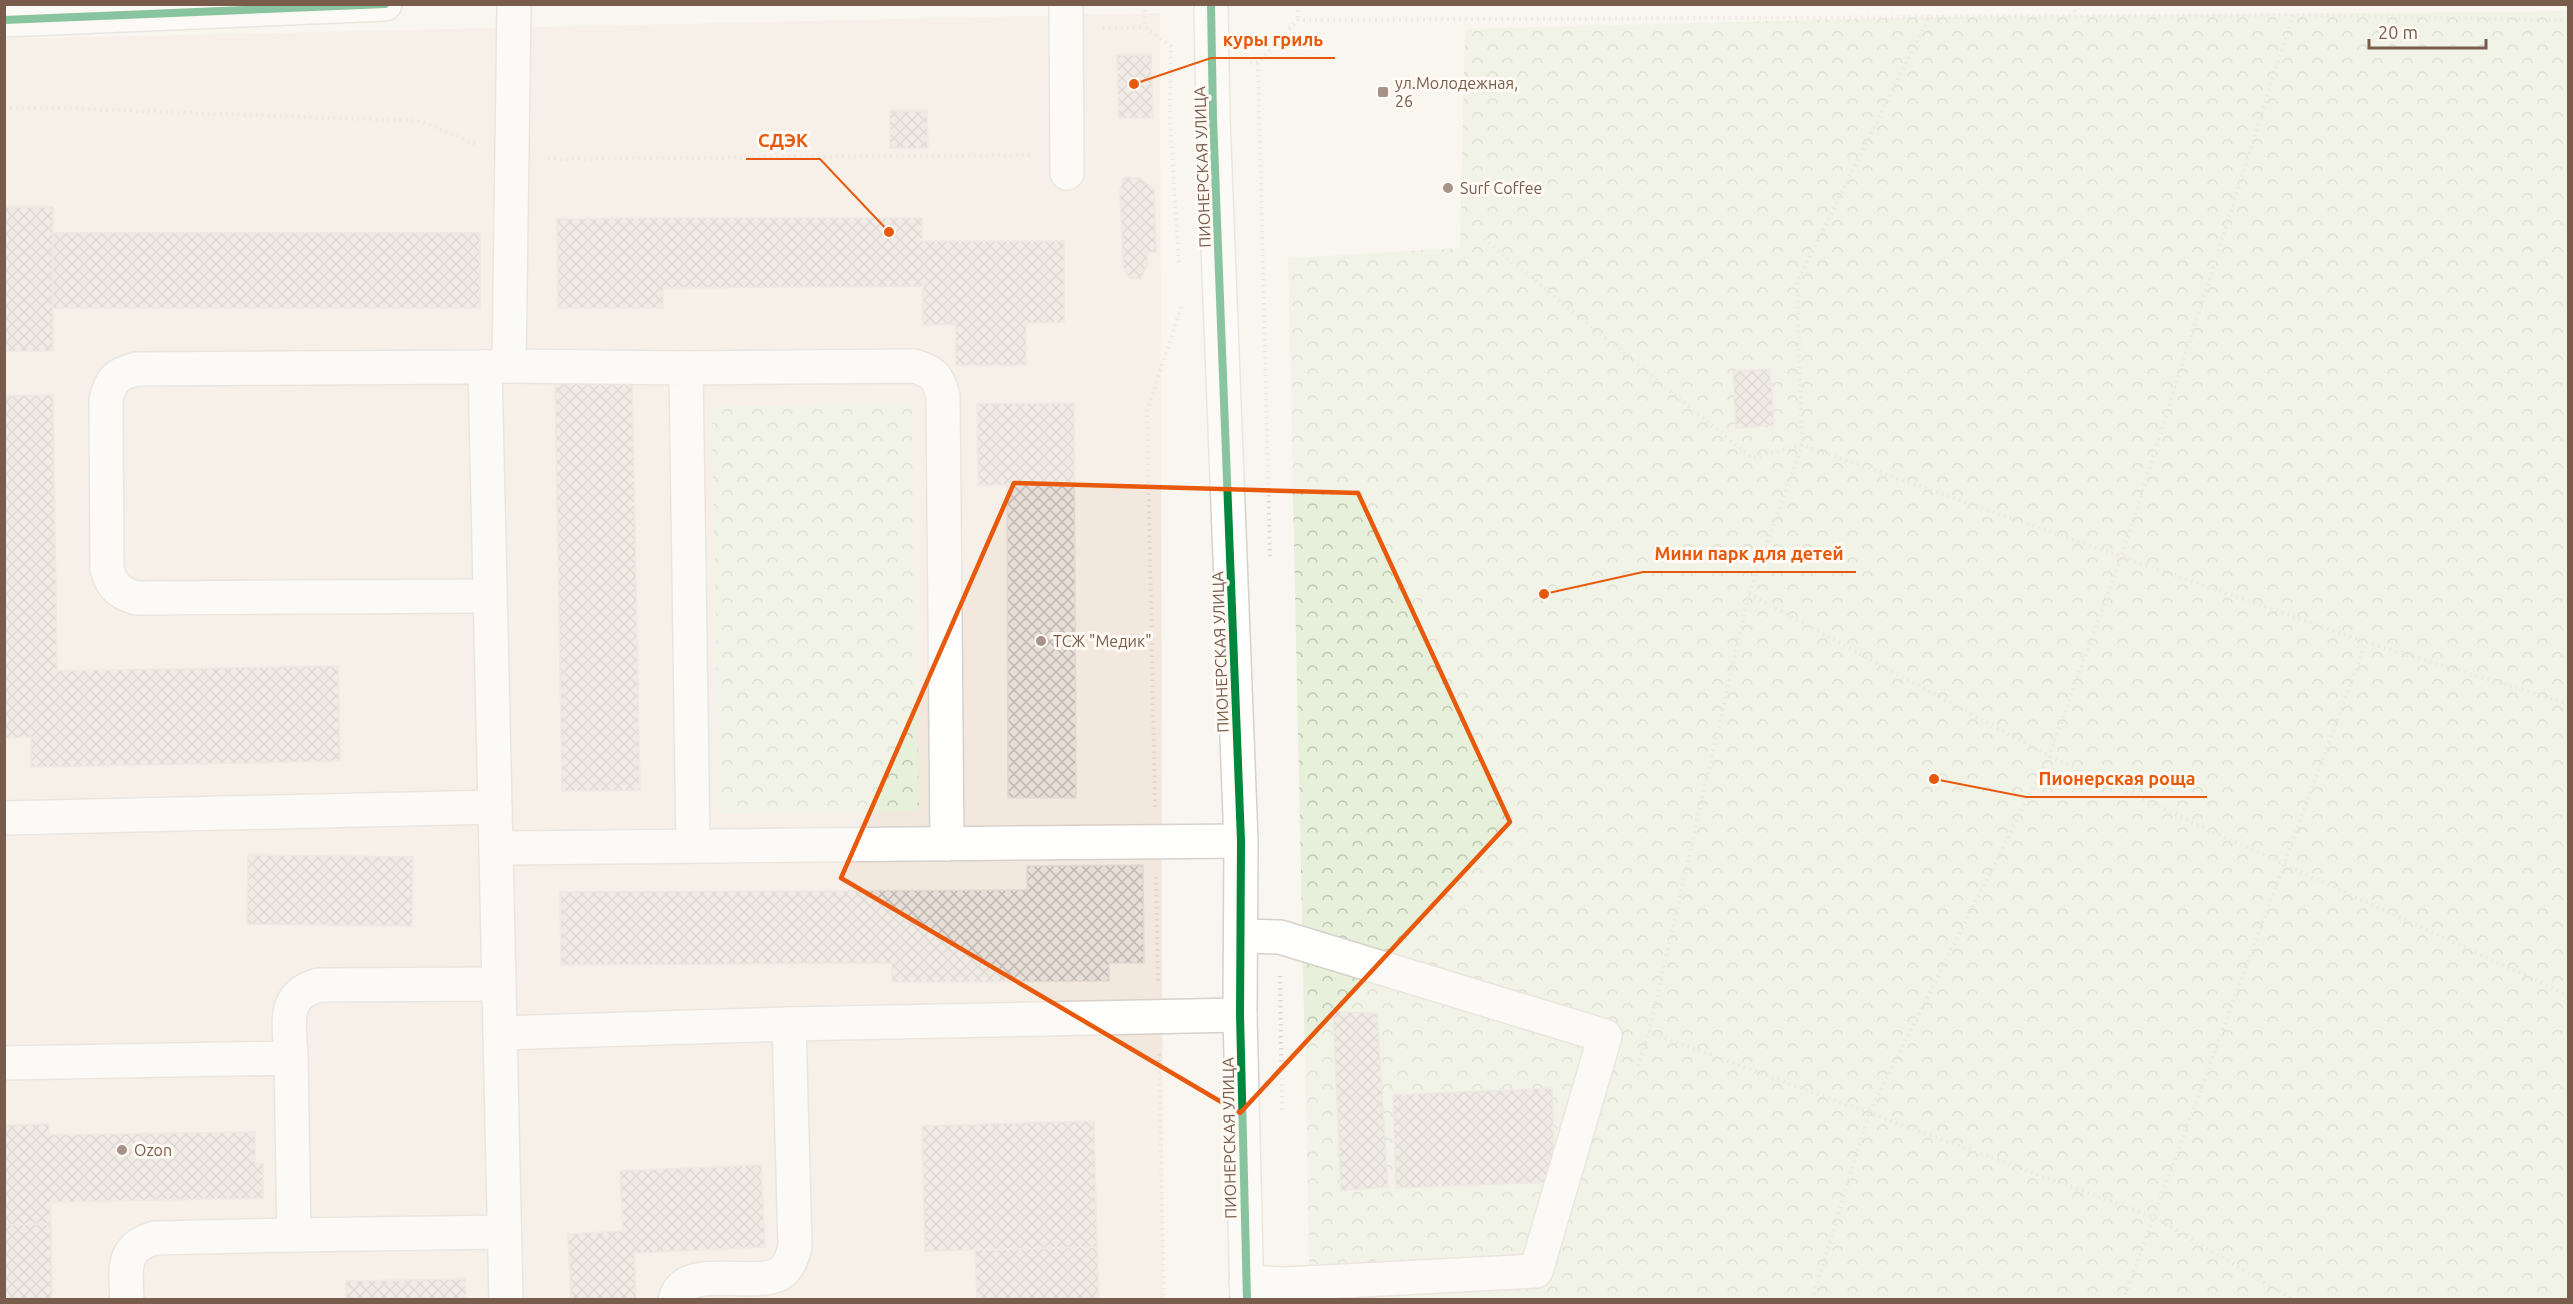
<svg xmlns="http://www.w3.org/2000/svg" width="2573" height="1304" font-family="Ubuntu,sans-serif">
  <defs>
    <pattern id="forest-crowns" width="20" height="18" patternUnits="userSpaceOnUse" patternTransform="scale(1.5)"><rect width="20" height="18" fill="#e7f0db"/><path d="M2 6a3 3 0 1 1 6 0M12 15a3 3 0 1 1 6 0" fill="none" stroke="#c0c6b4"/></pattern>
    <pattern id="building-cross-hatch" width="8" height="8" patternUnits="userSpaceOnUse" patternTransform="scale(1.5)"><rect width="8" height="8" fill="#e6ded7"/><path d="M0 0l8 8M0 8l8-8" fill="none" stroke="#bfb7b1"/></pattern>
  </defs>
  <rect width="100%" height="100%" fill="#f9f5f0"/>
  <path fill="#f2e8de" d="M1160,13L1163,1299H5L4,39Z"/>
  <g fill="url(#forest-crowns)">
    <path d="M2568,11V1299H1310L1288,258L1460,248L1465,29L1929,17Z"/>
    <path d="M912,403L919,811L719,814L712,407Z"/>
  </g>
  <g fill="url(#building-cross-hatch)" stroke="#e2d8d2" stroke-width="1.5">
    <path d="M1117,55H1151L1153,118H1119Z"/>
    <path d="M890,111H927L928,148H890Z"/>
    <path d="M1124,177L1140,178L1154,189L1156,252H1147V265L1141,278L1130,279L1123,267L1120,190Z"/>
    <rect x="4" y="207" width="49" height="144"/>
    <path d="M662,218H922V241H1064V322L1026,323V365H956V324L923,325V286L663,288V308H558L557,219Z"/>
    <rect x="53" y="233" width="427" height="75"/>
    <path d="M1770,369L1774,425L1736,428L1733,371Z"/>
    <path d="M632,379L640,790L562,791L555,380Z"/>
    <path d="M53,395L57,671L338,666L340,761L31,767V737L4,738V396Z"/>
    <path d="M1074,403L1076,798H1008L1007,485H978L977,404Z"/>
    <path d="M248,855L413,857L412,926L247,924Z"/>
    <path d="M1143,865L1144,963H1109V981L892,982V963L561,965L560,892L1027,890V866Z"/>
    <path d="M1333,1011L1377,1014L1388,1187L1341,1191Z"/>
    <path d="M1552,1088L1555,1182L1396,1188L1393,1095Z"/>
    <path d="M1094,1121L1097,1247L925,1251L922,1126Z"/>
    <path d="M49,1124V1135L255,1132V1164H263V1198L50,1202L51,1224L4,1225V1125Z"/>
    <path d="M761,1165L765,1247L634,1253L636,1300H571L568,1234L623,1231L620,1171Z"/>
    <path d="M51,1224L52,1300H4V1225Z"/>
    <path d="M1097,1247L1099,1300H977L975,1250Z"/>
    <path d="M465,1279L466,1300H346V1281Z"/>
  </g>
  <g fill="none" stroke-linecap="round" stroke-linejoin="round">
    <g stroke="#d7d1cb" stroke-width="36">
      <g id="minor">
        <path d="M1066,4L1067,173"/>
        <path d="M1211,4L1213,118L1241,841L1240,1015L1247,1300"/>
        <path d="M4,20L385,4"/>
        <path d="M509,366L686,368L693,846"/>
        <path d="M485,367L136,369C115,375 111,379 106,400L107,569C112,587 119,593 137,598L490,596"/>
        <path d="M686,368L914,366C933,372 938,376 943,396L947,844"/>
        <path d="M495,807L485,367L509,366L514,4"/>
        <path d="M4,818L495,807L506,1300"/>
        <path d="M496,848L1241,841"/>
        <path d="M1242,936L1280,937L1605,1036L1536,1271L1285,1284L1246,1282"/>
        <path d="M500,1033L789,1024L1240,1015"/>
        <path d="M4,1063L291,1058C290,1025 280,995 319,985L499,984"/>
        <path d="M294,1235L504,1232"/>
        <path d="M127,1300C126,1269 120,1248 155,1238L294,1235L291,1058"/>
        <path d="M675,1300C684,1260 758,1291 782,1272C790,1265 792,1257 795,1247L789,1024"/>
      </g>
    </g>
    <g stroke="#dcd5d0" stroke-width="4" stroke-dasharray="1.5 4.5" stroke-linecap="butt">
      <path d="M1145,4V27L1171,46L1170,119L1179,266"/>
      <path d="M1298,4V20"/>
      <path d="M2075,4V16"/>
      <path d="M1103,28L1145,27"/>
      <path d="M1250,63H1258L1298,20L1929,17"/>
      <path d="M1258,63L1270,558"/>
      <path d="M4,108H54L420,121L475,144"/>
      <path d="M548,159L1030,155"/>
      <path d="M1484,239L1752,458L1802,445L2366,642L2568,704"/>
      <path d="M1749,594L2049,756L2568,995"/>
      <path d="M1155,807L1147,411L1181,307"/>
      <path d="M1156,877L1158,981"/>
      <path d="M1280,976L1282,1110"/>
      <path d="M1648,1032L2154,1217L2294,1300"/>
      <path d="M1159,1054L1164,1300"/>
      <path d="M1638,1066L1649,1032L1749,594L1802,445L1797,282L1929,17L2293,15L2568,20"/>
      <path d="M1812,1300L1869,1113L2049,756L2122,555L2293,15"/>
      <path d="M2123,1300L2366,642"/>
    </g>
    <use href="#minor" stroke="#fefefd" stroke-width="33"/>
    <g stroke="#fffaf3" stroke-width="11">
      <g id="cycleway">
        <path d="M1211,4L1213,118L1241,841L1240,1015L1247,1300"/>
        <path d="M4,20L385,4"/>
      </g>
    </g>
    <use href="#cycleway" stroke="#00873e" stroke-width="8"/>
  </g>
  <path d="M0 0H2573V1304H0ZM1014,483L1358,493L1510,822L1240,1113L841,878Z" fill="#f9f5f0" fill-opacity=".55" fill-rule="evenodd"/>
  <path fill="none" stroke="#e8590c" stroke-width="4.5" stroke-linejoin="round" d="M1014,483L1358,493L1510,822L1240,1113L841,878Z"/>
  <g fill="#a69286" stroke="#fffaf3" stroke-width="2">
    <rect x="1377" y="86" width="12" height="12" rx="3"/>
    <circle cx="1448" cy="188" r="6"/>
    <circle cx="1041" cy="641" r="6"/>
    <circle cx="122" cy="1150" r="6"/>
  </g>
  <g text-anchor="middle" dominant-baseline="central" stroke-width="6" stroke-linejoin="round" paint-order="stroke">
    <g font-size="16" fill="#7a5c4d" stroke="#fffaf3" text-anchor="start">
      <text x="1395" y="83">ул.Молодежная,<tspan x="1395" dy="18">26</tspan></text>
      <text x="1460" y="188">Surf Coffee</text>
      <text x="1053" y="641">ТСЖ "Медик"</text>
      <text x="134" y="1150">Ozon</text>
    </g>
    <g font-size="16" fill="#7a5c4d" stroke="#fffaf3">
      <text transform="translate(1202 167) rotate(-92)">ПИОНЕРСКАЯ УЛИЦА</text>
      <text transform="translate(1220 652) rotate(-92)">ПИОНЕРСКАЯ УЛИЦА</text>
      <text transform="translate(1229 1138) rotate(-91)">ПИОНЕРСКАЯ УЛИЦА</text>
    </g>
  </g>
  <path fill="none" stroke="#e8590c" stroke-width="2" d="M1134 84L1211 58H1335M889 232L820 159H746M1544 594L1643 572H1856M1934 779L2026 797H2207"/>
  <g fill="#e8590c" stroke="#fffaf3" stroke-width="2">
    <circle cx="1134" cy="84" r="6"/>
    <circle cx="889" cy="232" r="6"/>
    <circle cx="1544" cy="594" r="6"/>
    <circle cx="1934" cy="779" r="6"/>
  </g>
  <g font-size="18" text-anchor="middle" font-weight="bold" fill="#e8590c" stroke="#fffaf3" stroke-width="6" stroke-linejoin="round" paint-order="stroke">
    <text x="1273" y="46">куры гриль</text>
    <text x="783" y="147">СДЭК</text>
    <text x="1749" y="560">Мини парк для детей</text>
    <text x="2117" y="785">Пионерская роща</text>
  </g>
  <rect width="2573" height="1304" fill="none" stroke="#7a5c4d" stroke-width="12"/>
  <path d="M2369 39v9h117v-9" fill="none" stroke="#7a5c4d" stroke-width="3"/>
  <text x="2378" y="39" font-size="18" fill="#7a5c4d" stroke="#fffaf3" stroke-width="4.5" paint-order="stroke">20 m</text>
</svg>
